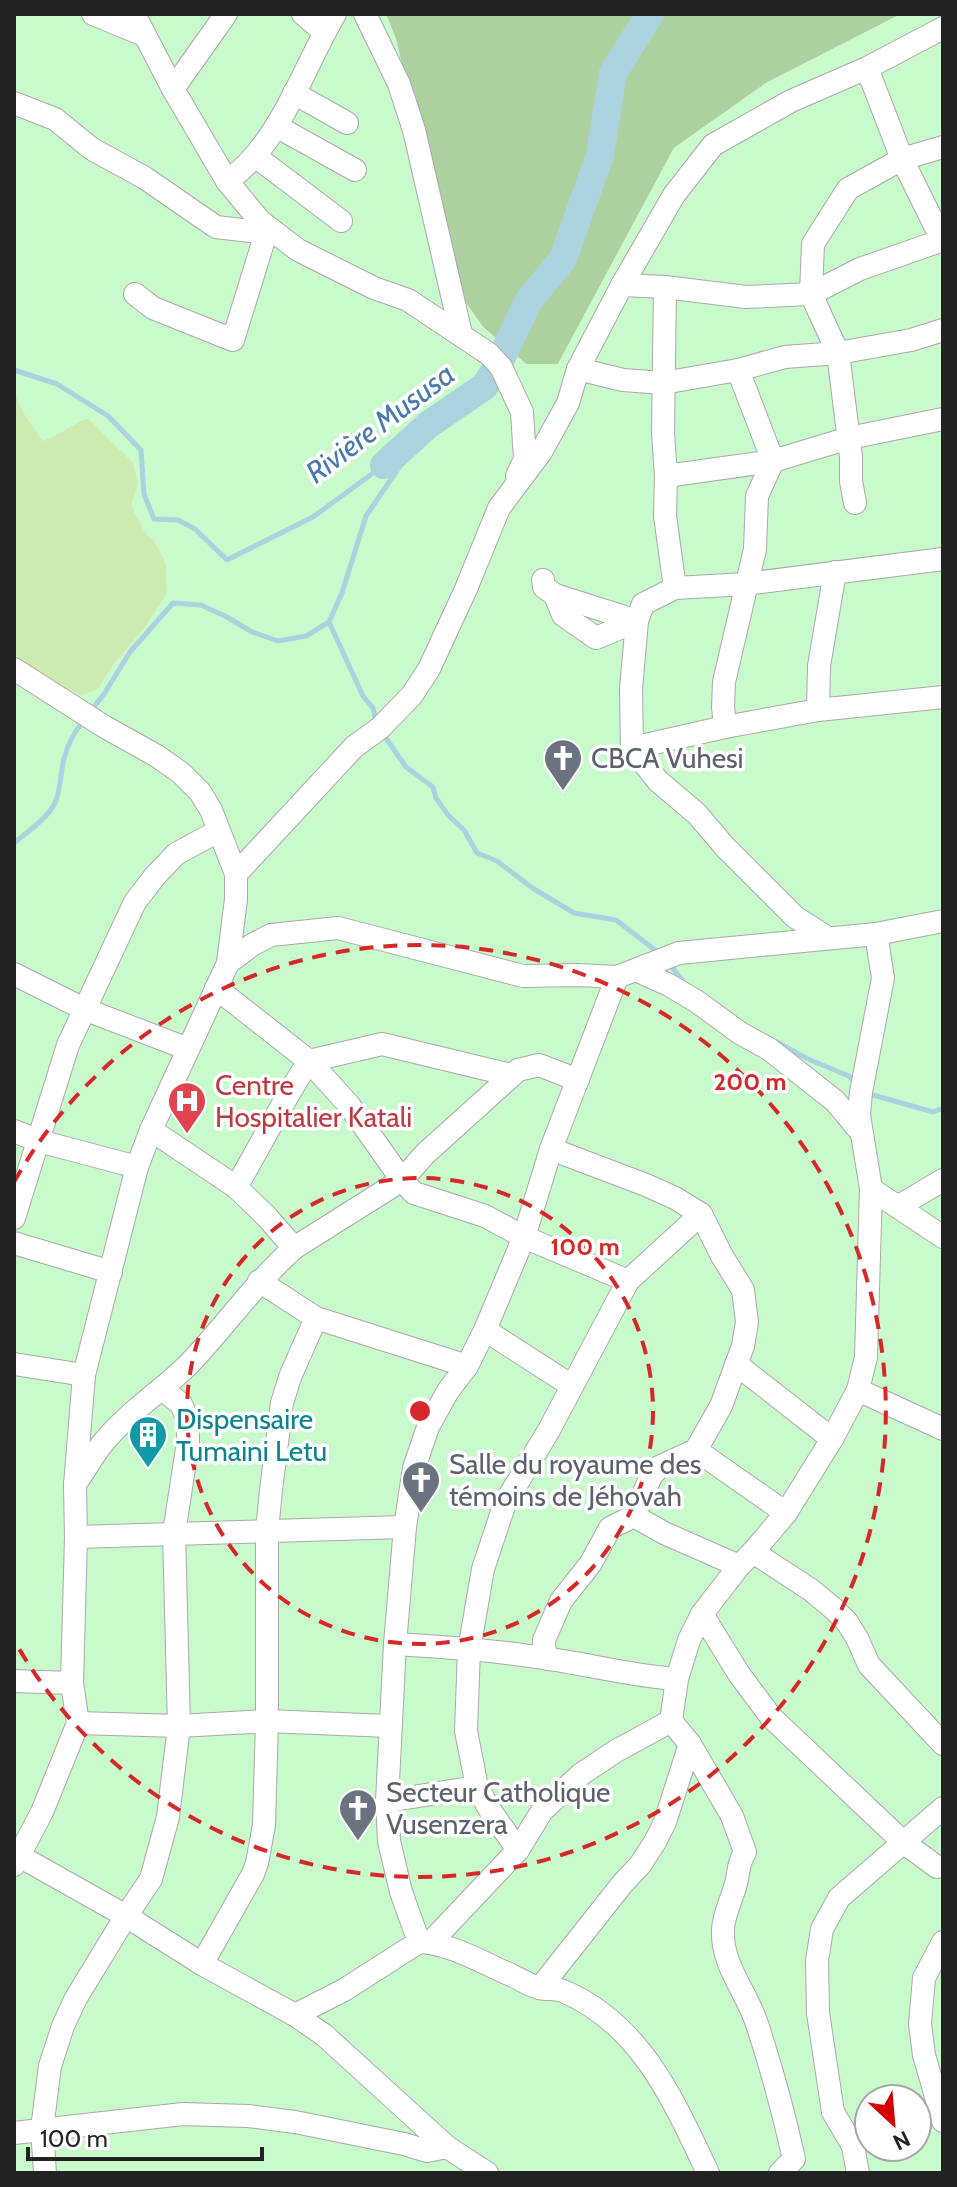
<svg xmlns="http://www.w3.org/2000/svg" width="957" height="2187" font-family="Cabin,sans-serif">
  <rect width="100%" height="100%" fill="#f2efe9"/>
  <path fill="#cdebb0" d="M14,392L25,415L48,439L70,426L88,418L134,463L138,483L132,503L149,537L155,541L166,564L167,588L166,595L146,626L115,663L97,690L81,696L14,659Z"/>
  <path fill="#add19e" d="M386,14H901L766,83L674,148L558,364H526L483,327L454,286L396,39Z"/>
  <path fill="#c8facc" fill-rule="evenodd" d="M14,14H386L396,39L454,286L483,327L526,364H558L674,148L766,83L901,14H943V2173H14V659L80,696L97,690L115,663L146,626L166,595L167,588L166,564L155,541L144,531L134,512L132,503L138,483L133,463L88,418C73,424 57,437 42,441L25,415L14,392ZM869,2099H917V2147H869Z"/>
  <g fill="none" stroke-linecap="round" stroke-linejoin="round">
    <g stroke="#aad3df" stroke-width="5">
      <path d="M14,370L57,384L108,416L141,450L144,494L154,519L178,520L195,529L227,560L313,517L384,465"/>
      <path d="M329,622L363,696L373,708L376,722"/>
      <path d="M90,712L104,694L130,652L173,603L201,605L227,617L252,632L278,641L306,636L329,622L342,593L366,516L428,425"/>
      <path d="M383,734L406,767L433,787L436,798L448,815L464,830L477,853L497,861L534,889L574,913L616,920L659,953"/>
      <path d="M14,843C28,831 46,820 55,803C61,789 60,774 64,759C67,745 75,731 84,720"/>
      <path d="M669,963L685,984"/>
      <path d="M777,1042L808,1059L849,1076L856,1084"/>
      <path d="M866,1093L933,1112L943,1108"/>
    </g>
    <path stroke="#aad3df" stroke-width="28" d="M384,465L428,425L485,386L498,365L529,300L563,259L600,155L613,73L650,14"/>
    <g stroke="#a9a9a9" stroke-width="24">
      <g id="minor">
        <path d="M93,14L144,35"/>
        <path d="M134,14L173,89L227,181L260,221L298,250L374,288L408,300L489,354L501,367L522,412L525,459L517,476"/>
        <path d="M303,14L324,32"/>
        <path d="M365,14L399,84L414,130L461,334"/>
        <path d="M867,68L902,159L942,240"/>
        <path d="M173,89L226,14"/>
        <path d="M294,93L347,123"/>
        <path d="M14,103L55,119L92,149L145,178L216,227L276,234"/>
        <path d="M276,126L355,170"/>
        <path d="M255,156L341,221"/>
        <path d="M227,181C280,145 303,68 335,14"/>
        <path d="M622,285L665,287L746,297L811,294L860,269L943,240"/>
        <path d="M665,287L663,433L666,476L665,516L675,588"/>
        <path d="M135,294L153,308L233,340L266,233"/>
        <path d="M578,369L623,380L663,383L738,370L785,357L838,353L911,340L943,330"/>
        <path d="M666,476L773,461L849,438L943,419"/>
        <path d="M855,503L851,481V457L838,353L811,294L813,244L848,189L902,159L943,147"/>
        <path d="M543,580L544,587L555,595L637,621L643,604L675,588L746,584L943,559"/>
        <path d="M555,595L563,615L596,638L637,621L631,689L632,748L658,781L697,814L725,847L795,917L828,938"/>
        <path d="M14,669L105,727L157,756L181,773L200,792L211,810L236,874"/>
        <path d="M818,710L819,666L835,572"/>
        <path d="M725,727L723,707L724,682L755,549L757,496L773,461L738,370"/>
        <path d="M632,748L725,727L818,710L943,697"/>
        <path d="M228,963L252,945L271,935L338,928L523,976L578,975L617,977L679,953L876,934L943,921"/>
        <path d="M636,970L669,985L696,1001L740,1033L769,1049L835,1101L860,1131"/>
        <path d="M14,974L84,1009L188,1049"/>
        <path d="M216,988L309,1061L349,1105L402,1180L425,1154L518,1070L539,1065L578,1080"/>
        <path d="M151,1130L236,1187L267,1217L294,1248"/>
        <path d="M14,1131L39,1141L137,1167"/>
        <path d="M236,1187C261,1145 282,1102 309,1061L382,1044L511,1075"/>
        <path d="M871,1189L943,1237"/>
        <path d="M899,1206L943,1180"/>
        <path d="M14,1218L68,1045L135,902L155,876L176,854L218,831"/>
        <path d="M14,1243L111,1272"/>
        <path d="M259,1281L316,1318L467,1366"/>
        <path d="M485,1330L572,1386"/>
        <path d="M14,1364L84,1375"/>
        <path d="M736,1364L832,1439"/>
        <path d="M858,1390L943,1429"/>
        <path d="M696,1450L786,1513"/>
        <path d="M75,1484C85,1471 93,1455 103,1443C128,1412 162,1391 190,1363C226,1325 255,1283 294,1248L402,1180L414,1193L485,1216L524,1237L628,1281"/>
        <path d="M634,1516L664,1533L739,1566"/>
        <path d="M76,1537L405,1527"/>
        <path d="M753,1552L811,1590L834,1609L847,1622L857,1638L869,1665L943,1744"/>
        <path d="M702,1614L739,1674L771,1717L903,1842L937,1867"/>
        <path d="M395,1644C444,1647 493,1650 543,1658C588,1664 631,1676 677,1679"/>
        <path d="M545,1658L544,1640L561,1601L591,1563L610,1528L634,1516L651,1476L659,1467L696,1450L721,1406L743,1346L747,1322L743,1290L722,1256L701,1214L675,1198L646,1185L551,1149"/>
        <path d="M14,1681L72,1683"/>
        <path d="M78,1723L179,1726L267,1721L389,1726"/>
        <path d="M387,1801L477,1787"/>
        <path d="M518,1850L490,1810L477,1787L466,1731L469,1650L483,1569L505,1503L549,1430L628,1281L701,1214"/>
        <path d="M14,1853L126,1916L202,1964L295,2015L324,2035L447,2147L487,2173"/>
        <path d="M14,1865L42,1812L78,1723L72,1683L76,1537L75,1485L84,1375L137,1167L151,1130L228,963L236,899V874L354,747L380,728L412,695L429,669L466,589L499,508L541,452L568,403L578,369L622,285L674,195L713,145L791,101L867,68L943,28"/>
        <path d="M419,1942L401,1892L389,1841L387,1801L395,1644L405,1527L414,1468L428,1427L448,1391L467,1366L485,1330L524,1237L551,1149L617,977"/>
        <path d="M943,1942L924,1978L920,2024L924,2055L943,2121"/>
        <path d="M430,1943L518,1850L542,1811L580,1775L616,1751L671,1721"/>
        <path d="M202,1964L253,1874L257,1863L264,1825L267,1721V1531L271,1490L282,1403L290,1377L316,1318"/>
        <path d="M540,1988L623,1883L640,1865L655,1842L665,1822L690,1744"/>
        <path d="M295,2015L344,1990L419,1942C450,1943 483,1963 511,1975C520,1979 529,1985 539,1988C547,1990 555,1988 563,1991C641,2024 674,2101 708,2173"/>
        <path d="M14,2133L183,2114L248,2116L295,2122L404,2144L427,2151L447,2147"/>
        <path d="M45,2173L42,2129L50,2066L63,2026L76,1998L126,1916L151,1879L168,1817L179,1726L174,1533L188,1442V1420L181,1404L162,1389"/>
        <path d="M780,2173L794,2159C784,2114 772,2070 758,2027C748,1993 721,1966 723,1929C724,1914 731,1901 735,1887C740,1873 736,1867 745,1852L732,1816L690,1744L671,1721L677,1679L689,1640L702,1614L739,1566L753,1552L786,1513L832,1439L858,1390L866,1357L871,1189L859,1115L861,1092L883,978L876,934"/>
        <path d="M858,2173L853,2146L833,2112L818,2013L817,1961L822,1929L839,1898L943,1808"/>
      </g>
    </g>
    <use href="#minor" stroke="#fff" stroke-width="22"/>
  </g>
  <g fill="none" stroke="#d62828" stroke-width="4" stroke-dasharray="14 10">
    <circle cx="420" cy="1411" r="233"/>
    <path d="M14 1182A466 466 0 1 1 14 1640"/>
  </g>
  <defs>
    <g id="church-pin" transform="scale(2)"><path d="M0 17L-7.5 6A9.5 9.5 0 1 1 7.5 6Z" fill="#6b7280" stroke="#fff"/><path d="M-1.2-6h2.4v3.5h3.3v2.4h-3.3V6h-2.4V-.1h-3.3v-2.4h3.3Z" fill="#fff"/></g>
    <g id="hospital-pin" transform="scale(2)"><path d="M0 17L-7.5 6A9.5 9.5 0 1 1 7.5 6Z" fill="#e0444e" stroke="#fff"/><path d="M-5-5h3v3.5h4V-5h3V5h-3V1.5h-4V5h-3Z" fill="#fff"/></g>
    <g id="building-pin" transform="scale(2)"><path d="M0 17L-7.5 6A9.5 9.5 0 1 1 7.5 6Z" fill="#0f9aa8" stroke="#fff"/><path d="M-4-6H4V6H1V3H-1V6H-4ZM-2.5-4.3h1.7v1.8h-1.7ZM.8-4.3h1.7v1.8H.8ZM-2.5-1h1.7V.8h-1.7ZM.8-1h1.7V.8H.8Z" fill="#fff"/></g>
  </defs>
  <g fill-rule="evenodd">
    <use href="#church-pin" x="563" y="758"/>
    <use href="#hospital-pin" x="187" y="1101"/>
    <use href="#building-pin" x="148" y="1435"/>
    <use href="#church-pin" x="421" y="1480"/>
    <use href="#church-pin" x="358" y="1808"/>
  </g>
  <g text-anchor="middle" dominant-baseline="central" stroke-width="7" stroke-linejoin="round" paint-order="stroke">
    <g font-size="28" fill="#5b616d" stroke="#fff" text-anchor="start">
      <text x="591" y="758">CBCA Vuhesi</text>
      <text x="449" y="1464">Salle du royaume des<tspan x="449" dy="32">témoins de Jéhovah</tspan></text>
      <text x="386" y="1792">Secteur Catholique<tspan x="386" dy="32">Vusenzera</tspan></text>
    </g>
    <g font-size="28" fill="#be3a42" stroke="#fff" text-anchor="start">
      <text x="215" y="1085">Centre<tspan x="215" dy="32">Hospitalier Katali</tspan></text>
    </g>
    <g font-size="28" fill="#0d838f" stroke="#fff" text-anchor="start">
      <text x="176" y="1419">Dispensaire<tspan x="176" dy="32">Tumaini Letu</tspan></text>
    </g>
    <g font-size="30" font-style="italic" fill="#4a7aab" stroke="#fff">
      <text transform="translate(380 423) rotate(-37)">Rivière Mususa</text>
    </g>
  </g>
  <circle cx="420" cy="1411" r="12" fill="#d62828" stroke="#fff" stroke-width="4"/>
  <g font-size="24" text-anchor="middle" font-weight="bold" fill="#d62828" stroke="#fff" stroke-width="7" stroke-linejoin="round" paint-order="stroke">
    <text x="750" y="1090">200 m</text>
    <text x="585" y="1255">100 m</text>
  </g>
  <rect width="957" height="2187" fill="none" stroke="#222222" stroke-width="32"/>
  <g transform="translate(893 2123) rotate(154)"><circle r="38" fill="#ffffff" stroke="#a7a7a7" stroke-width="2"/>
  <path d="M0-6L14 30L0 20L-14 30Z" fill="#d40000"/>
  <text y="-12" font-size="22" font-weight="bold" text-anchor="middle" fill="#222222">N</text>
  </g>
  <path d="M28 2147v12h234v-12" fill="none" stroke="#222222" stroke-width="4"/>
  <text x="40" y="2147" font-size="24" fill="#222222" stroke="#ffffff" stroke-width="6" paint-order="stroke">100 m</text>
</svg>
